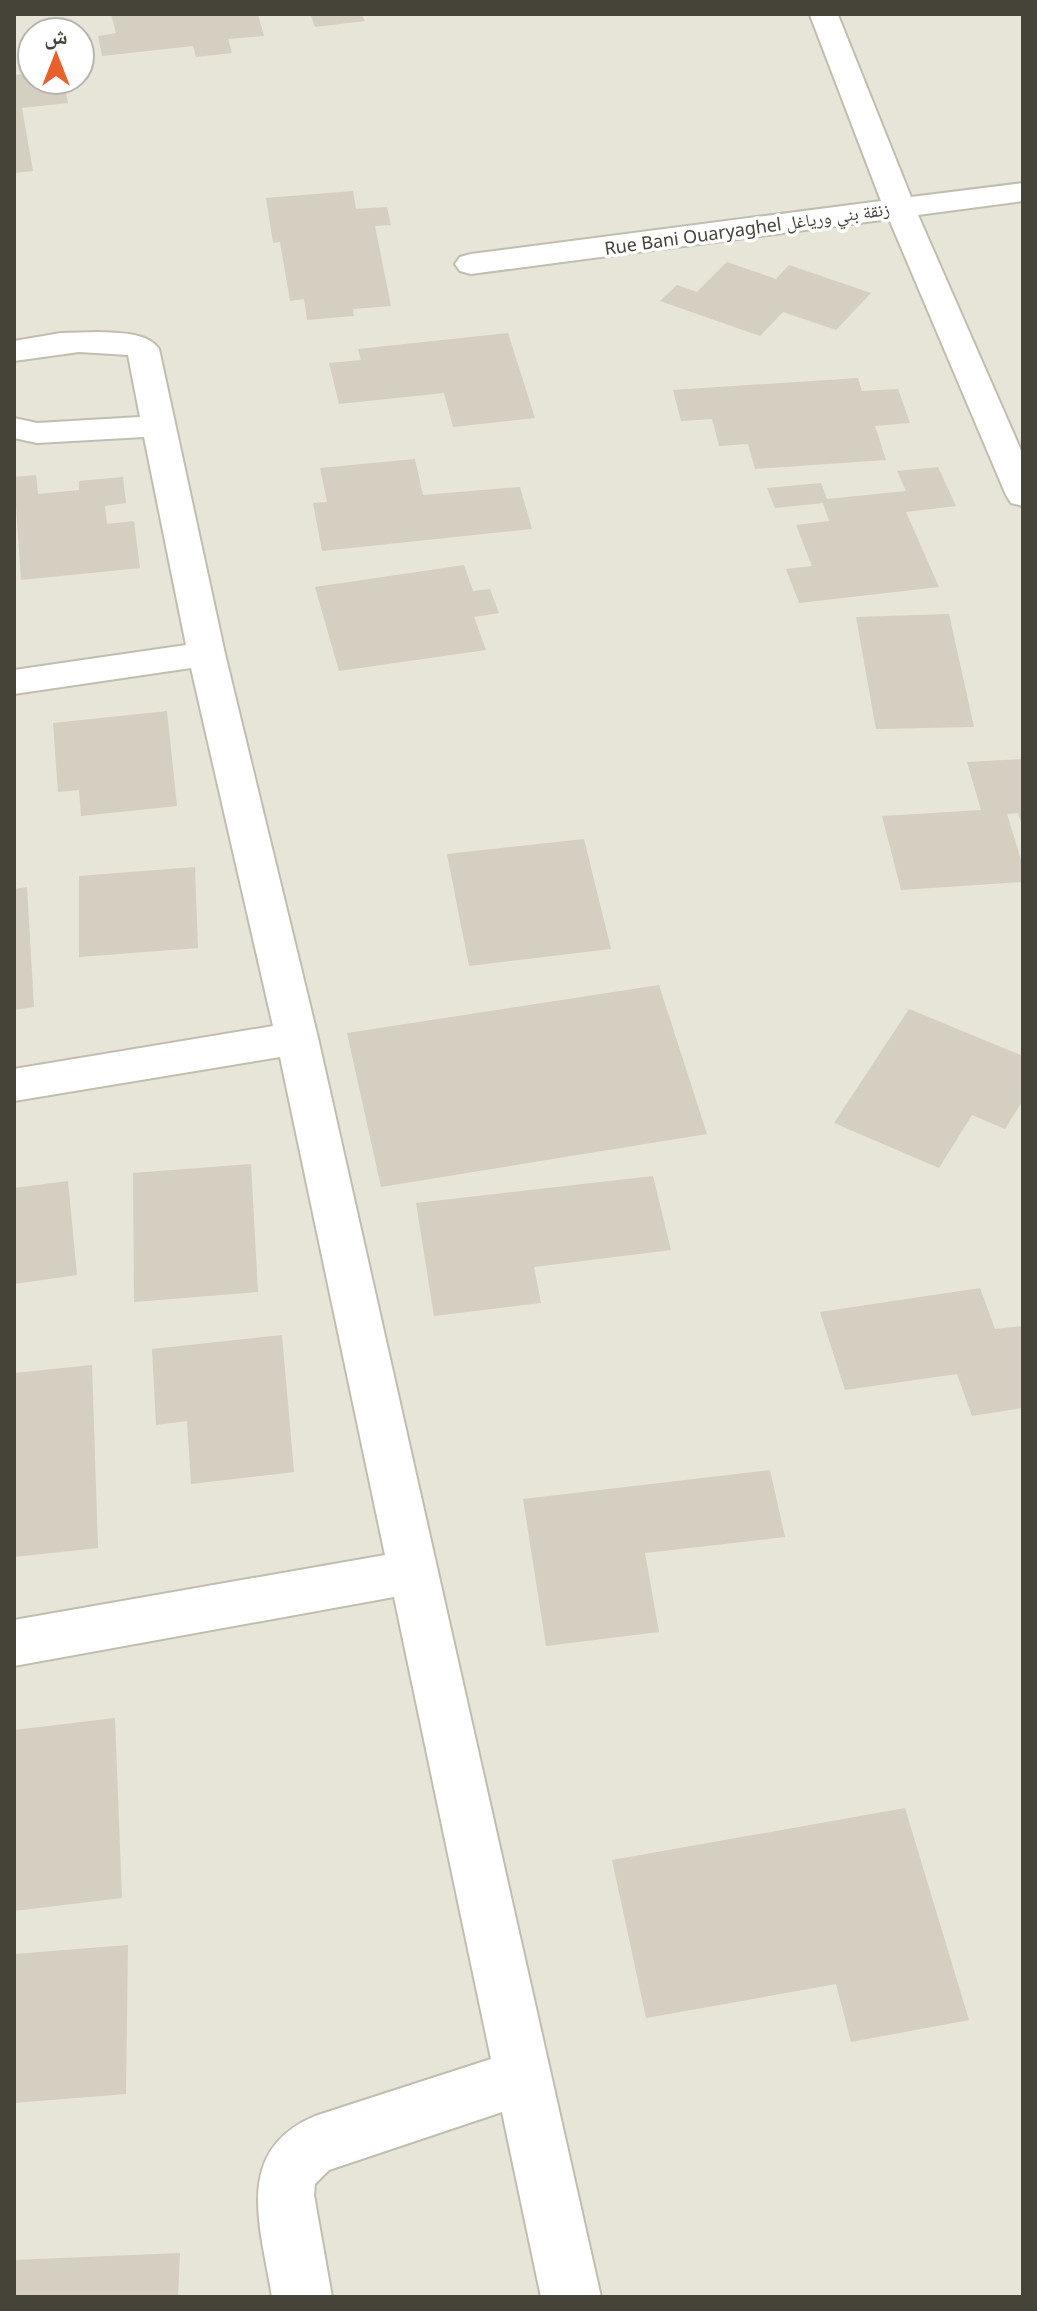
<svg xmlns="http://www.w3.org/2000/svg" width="1037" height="2311" font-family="'Noto Sans','Noto Naskh Arabic',sans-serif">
  <rect width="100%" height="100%" fill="#f3f1e9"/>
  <path fill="#e7e4d8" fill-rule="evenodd" d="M14,14H1023V2297H14ZM32,32H80V80H32Z"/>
  <g fill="#d4cfc0">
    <path d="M111,14H258L264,36L228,39L232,53L196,57L193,46L102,56L98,36L116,33Z"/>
    <path d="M310,14H361L365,21L315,27Z"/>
    <path d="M32,73V80H63L68,103L22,108L33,171L14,173V75Z"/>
    <path d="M353,191L356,209L387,207L391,225L375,226L391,306L353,309L354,316L307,320L304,299L290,301L280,242L273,243L266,198Z"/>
    <path d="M727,262L776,279L789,265L871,293L836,330L783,312L760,336L660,301L677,285L697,292Z"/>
    <path d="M508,333L535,418L453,427L444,393L339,404L329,363L361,360L358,349Z"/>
    <path d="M858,378L862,391L898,389L910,423L875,426L886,460L755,469L748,444L719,446L712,419L681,421L673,390Z"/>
    <path d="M415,459L423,495L520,487L532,529L322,551L313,503L327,502L320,468Z"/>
    <path d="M938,467L956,506L906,512L939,587L799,603L786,569L812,566L796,525L829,521L823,503L775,508L767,488L821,483L827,499L906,491L897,471Z"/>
    <path d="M36,475L38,494L79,490V481L123,477L126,503L105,506L107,524L134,521L140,568L21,580L14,477Z"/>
    <path d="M464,565L473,591L490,589L499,613L474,617L486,650L339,671L315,587Z"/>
    <path d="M949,614L974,727L876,729L856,617Z"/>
    <path d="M167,711L177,806L81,816L79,790L58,792L53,723Z"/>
    <path d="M1023,759V828L1018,813L1007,814L1023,866V882L901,890L882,816L981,810L967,762Z"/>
    <path d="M584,839L611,949L469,966L447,854Z"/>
    <path d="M195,867L198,948L79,957V876Z"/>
    <path d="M27,887L34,1007L14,1010V889Z"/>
    <path d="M659,985L707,1134L381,1187L347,1033Z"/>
    <path d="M909,1009L1023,1056V1100L1005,1129L972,1115L939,1168L834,1123Z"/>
    <path d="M251,1164L258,1292L134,1302L133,1173Z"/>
    <path d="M653,1176L671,1250L534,1267L541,1303L434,1316L416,1203Z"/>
    <path d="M68,1181L77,1275L14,1284V1188Z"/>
    <path d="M980,1288L995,1329L1023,1326V1408L972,1416L957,1374L845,1390L820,1312Z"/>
    <path d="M282,1335L294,1472L191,1484L187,1421L156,1425L152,1349Z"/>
    <path d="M92,1365L98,1548L14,1557V1373Z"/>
    <path d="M770,1470L785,1537L645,1553L659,1632L546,1646L523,1499Z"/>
    <path d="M115,1718L122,1898L14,1911V1730Z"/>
    <path d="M905,1808L969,2020L851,2042L836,1984L646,2018L612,1860Z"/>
    <path d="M128,1945L126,2094L14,2103V1954Z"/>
    <path d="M180,2253L178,2297H14V2260Z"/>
  </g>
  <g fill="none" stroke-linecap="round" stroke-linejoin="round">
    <g stroke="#c1bdaf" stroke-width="4">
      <g id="minor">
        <path d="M810,15H838L911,197L1023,183V201L918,215L1023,455V506L1011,503L1006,495L889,219L471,274L460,271L455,264L460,257L471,254L881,201Z"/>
        <path d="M98,332C117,333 148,332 159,349L225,654L318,1038L601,2297H541L502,2112L329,2170L315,2184L314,2195L332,2297H272C261,2227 232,2151 315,2116L491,2059L394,1597L14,1666V1620L385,1555L280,1057L14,1101V1069L273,1026L191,668L14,694V670L186,645L144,437L37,443L14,438V418L37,423L140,417L128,355L79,352L14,361V341L61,333Z"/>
      </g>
    </g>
    <use href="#minor" fill="#fff" fill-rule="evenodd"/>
  </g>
  <g text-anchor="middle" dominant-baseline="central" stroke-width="7" stroke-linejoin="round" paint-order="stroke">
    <g font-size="18" fill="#464338" stroke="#fff">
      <text transform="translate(747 228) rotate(-8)">Rue Bani Ouaryaghel زنقة بني ورياغل</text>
    </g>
  </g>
  <rect width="1037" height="2311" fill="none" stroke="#464338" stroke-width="32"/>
  <g transform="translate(56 56)"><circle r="38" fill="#ffffff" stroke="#b5b4af" stroke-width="2"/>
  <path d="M0-6L14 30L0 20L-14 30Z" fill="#e8602b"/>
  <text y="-12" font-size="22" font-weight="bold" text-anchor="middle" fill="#464338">ش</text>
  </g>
</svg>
